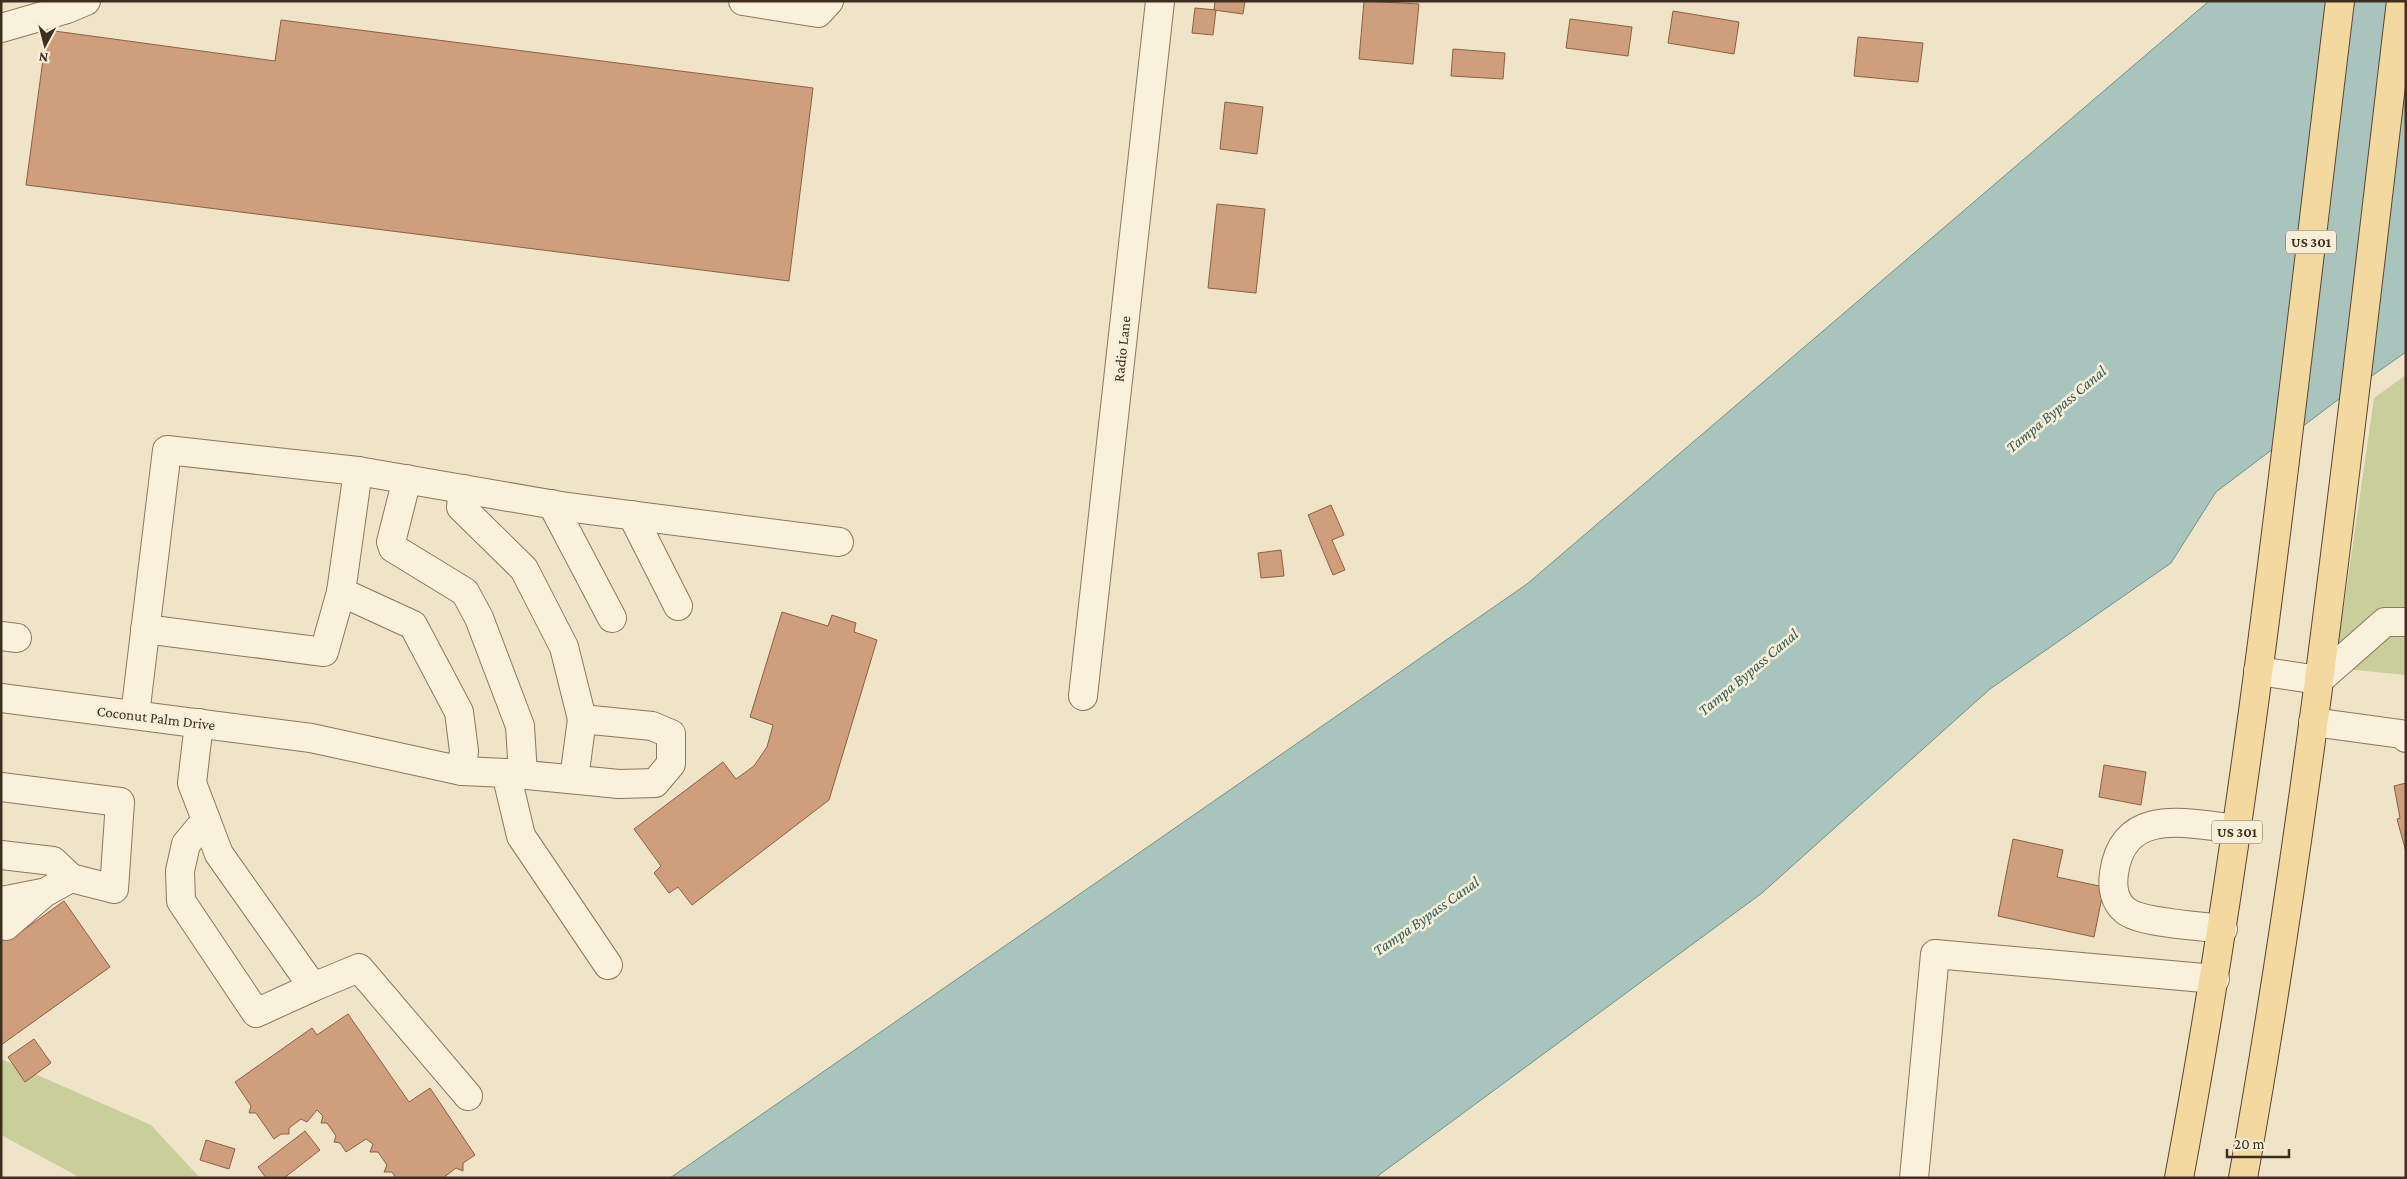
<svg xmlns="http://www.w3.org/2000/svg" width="2407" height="1179" font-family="'Crimson Pro',serif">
  <rect width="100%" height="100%" fill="#f0e4c8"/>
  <g fill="#c9cf9b">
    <path d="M2406,375V675L2335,668L2374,398Z"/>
    <path d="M1,1059L151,1125L200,1178H81L1,1135Z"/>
  </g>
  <path fill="#a9c4bc" stroke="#6f938a" d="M2209,1H2406V352L2339,399L2216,492L2171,563L1990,689L1762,893L1375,1178H670L1527,584Z"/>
  <g fill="#cf9f7d" stroke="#8d5f41">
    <path d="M1215,1H1245L1243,14L1214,10Z"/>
    <path d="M1364,1L1419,4L1413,64L1359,59Z"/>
    <path d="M1195,8L1216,10L1213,35L1192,33Z"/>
    <path d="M1673,11L1739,22L1734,54L1668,43Z"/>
    <path d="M1570,19L1632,27L1628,56L1566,48Z"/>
    <path d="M281,20L813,88L789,281L26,185L47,30L275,61Z"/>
    <path d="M1858,37L1923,43L1918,82L1854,76Z"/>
    <path d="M1453,49L1505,53L1503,79L1451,76Z"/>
    <path d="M1225,102L1263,107L1257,154L1220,149Z"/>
    <path d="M1217,204L1265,209L1256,293L1208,288Z"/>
    <path d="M1331,505L1344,535L1332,540L1345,570L1333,575L1308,515Z"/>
    <path d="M1281,550L1284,576L1261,578L1258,553Z"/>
    <path d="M782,612L828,626L832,615L856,623L854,632L877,640L829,800L692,905L678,887L669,893L654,873L661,866L634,829L723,762L736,779L754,766L767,747L773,725L750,717Z"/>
    <path d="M2104,765L2146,772L2141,805L2099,797Z"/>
    <path d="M2406,783V852L2397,819L2400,818L2394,786Z"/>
    <path d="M2013,839L2063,850L2057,877L2104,887L2094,937L1998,916Z"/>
    <path d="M64,901L110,967L1,1045V920L14,937Z"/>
    <path d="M348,1014L409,1102L430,1088L475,1155L463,1163V1171L456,1168L443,1178H396L392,1172H384L387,1165L378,1152H370L373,1144L366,1139L346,1152L340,1143L334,1142L336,1136L327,1123H321L323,1116L317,1110L307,1122L301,1119L289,1128V1134H281L274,1139L256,1113H249L251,1106L235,1082L312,1028L317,1035Z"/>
    <path d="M34,1039L51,1063L25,1082L8,1057Z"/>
    <path d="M305,1131L320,1150L284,1178H266L258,1167Z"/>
    <path d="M206,1140L235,1149L229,1169L200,1160Z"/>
  </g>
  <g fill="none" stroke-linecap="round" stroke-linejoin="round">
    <g stroke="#8d765c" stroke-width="30">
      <g id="minor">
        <path d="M743,1L818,13L829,1"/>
        <path d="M1,28L67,9L86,1"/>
        <path d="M407,479L391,542L393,548L465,592L479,618L520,726L523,774"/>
        <path d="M463,489L461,507L524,569L564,647L582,719"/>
        <path d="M552,504L612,618"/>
        <path d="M632,515L678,606"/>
        <path d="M145,629L324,652L341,592"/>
        <path d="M1,636L17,638"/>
        <path d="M2258,671L2319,680L2385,622H2406"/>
        <path d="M1083,696L1160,1"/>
        <path d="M1,698L311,738L462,771L464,751L459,712L413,625L341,592L358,471L567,507L839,542"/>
        <path d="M135,715L167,450L358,471"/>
        <path d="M2313,722L2401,734L2406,738"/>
        <path d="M199,723L192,783L219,854L313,987L359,968L468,1096"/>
        <path d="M462,771L506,773L521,836L608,965"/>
        <path d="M506,773L619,784L655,783L671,764V734L652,726L582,719L574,779"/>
        <path d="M1,787L120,802L114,889L71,878L53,861L1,855"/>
        <path d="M206,820L186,844L180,871L181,901L256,1013L313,987"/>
        <path d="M1,901L42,893"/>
        <path d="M6,926L44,893L71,878"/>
        <path d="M2223,929C2201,926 2141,923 2126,911C2114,902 2112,887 2114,873C2124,805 2189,824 2238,829"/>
        <path d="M1914,1178L1935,954L2215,979"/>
      </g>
    </g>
    <g stroke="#5b4430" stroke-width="30">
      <g id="major">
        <path d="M2179,1178C2252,788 2292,394 2340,1"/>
        <path d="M2243,1178C2313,788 2354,394 2401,1"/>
      </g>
    </g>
    <use href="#minor" stroke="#faf1dc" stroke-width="28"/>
    <use href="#major" stroke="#f3d9a0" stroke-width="28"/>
  </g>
  <g text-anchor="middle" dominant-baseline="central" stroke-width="5" stroke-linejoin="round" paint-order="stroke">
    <g fill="#f7eed8" stroke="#756857" stroke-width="1">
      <rect x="2286" y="230.5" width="50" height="23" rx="4"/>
      <rect x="2212" y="820.5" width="50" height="23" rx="4"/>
    </g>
    <g font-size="14" font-weight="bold" fill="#3d2e20">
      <text x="2311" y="242">US 301</text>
      <text x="2237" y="832">US 301</text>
    </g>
    <g font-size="15" fill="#3d2e20" stroke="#f7eed8">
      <text transform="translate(1122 349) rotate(-84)">Radio Lane</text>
      <text transform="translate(156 718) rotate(7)">Coconut Palm Drive</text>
    </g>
    <g font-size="16" font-style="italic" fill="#2f5d5a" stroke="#f7eed8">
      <text transform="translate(2056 409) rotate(-40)">Tampa Bypass Canal</text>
      <text transform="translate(1748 672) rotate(-40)">Tampa Bypass Canal</text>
      <text transform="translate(1426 916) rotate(-35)">Tampa Bypass Canal</text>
    </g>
  </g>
  <rect width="2407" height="1179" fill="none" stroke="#3d2e20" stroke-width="5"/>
  <g transform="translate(45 45) rotate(187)" stroke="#f7eed8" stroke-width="4" paint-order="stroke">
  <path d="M0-4L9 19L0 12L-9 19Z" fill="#3d2e20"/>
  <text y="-8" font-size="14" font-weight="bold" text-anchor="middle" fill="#3d2e20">N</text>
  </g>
  <path d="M2227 1149v8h62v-8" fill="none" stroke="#3d2e20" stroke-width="2.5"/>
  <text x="2234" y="1149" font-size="15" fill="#3d2e20" stroke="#f7eed8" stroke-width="4" paint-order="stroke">20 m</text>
</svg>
